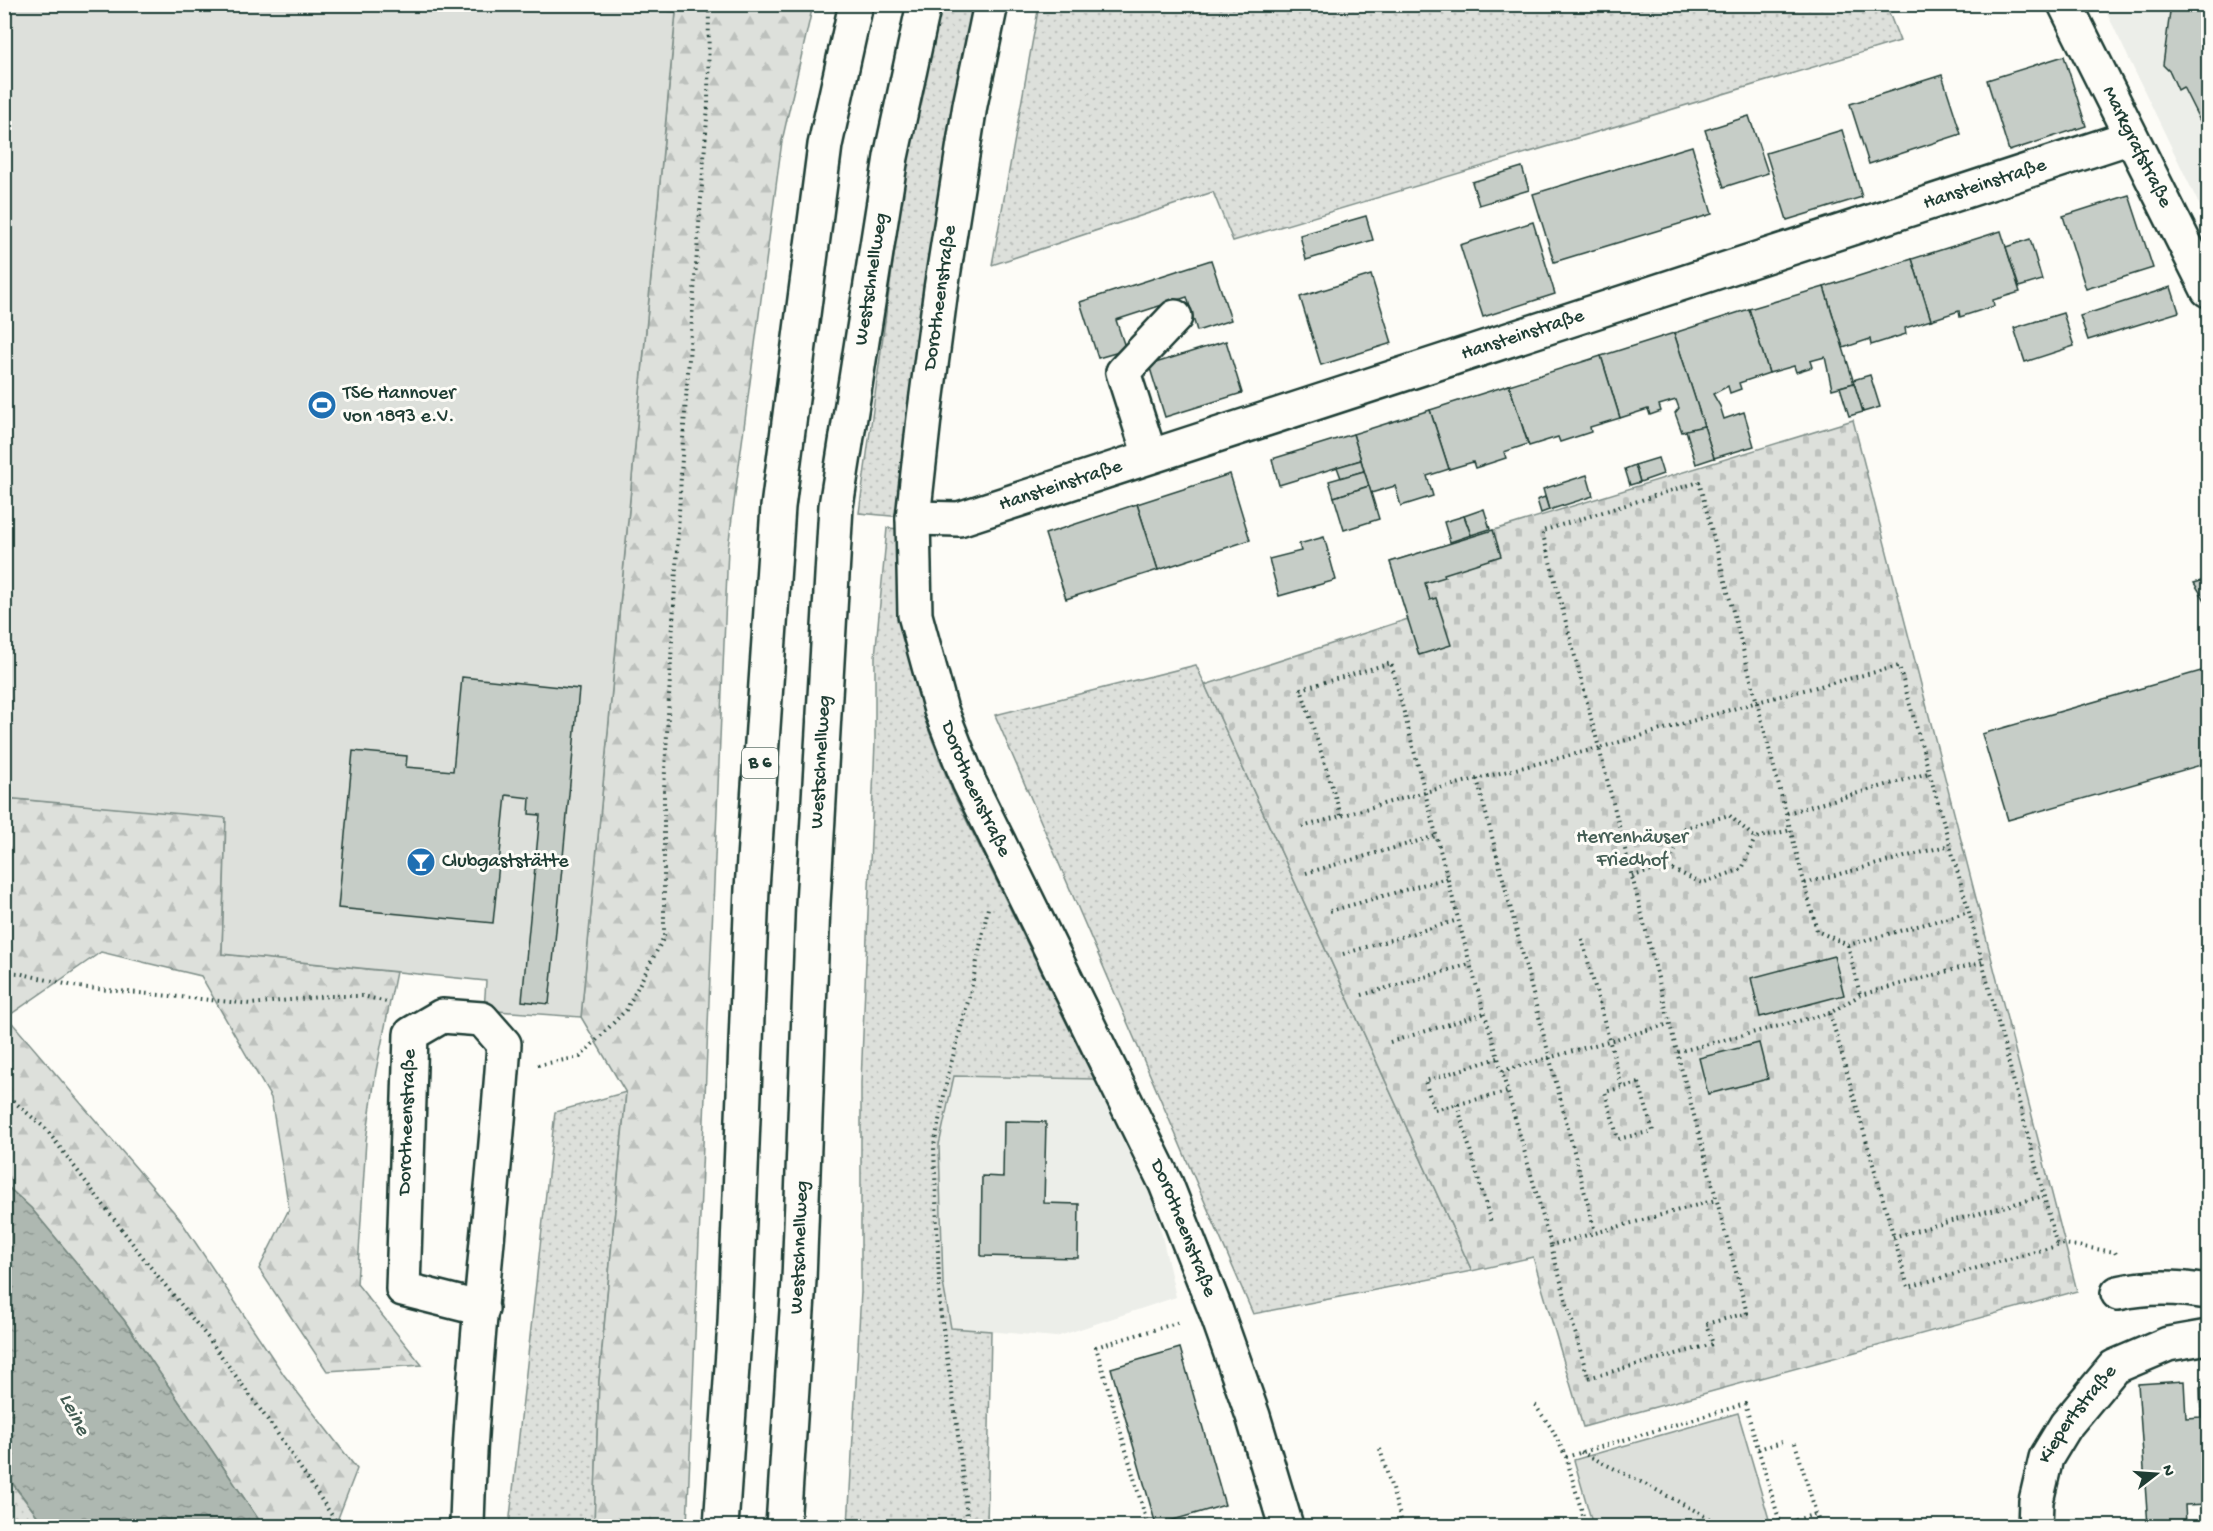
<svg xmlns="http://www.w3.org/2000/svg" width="2213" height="1531" font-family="'Gochi Hand',sans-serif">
  <defs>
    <pattern id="grass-dots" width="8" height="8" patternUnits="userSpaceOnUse" patternTransform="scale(1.5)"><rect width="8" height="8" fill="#dde0db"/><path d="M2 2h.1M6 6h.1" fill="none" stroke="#bdc1bd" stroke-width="1.8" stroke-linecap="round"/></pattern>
    <pattern id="forest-firs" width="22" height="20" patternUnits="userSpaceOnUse" patternTransform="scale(1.5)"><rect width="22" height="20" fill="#dde0db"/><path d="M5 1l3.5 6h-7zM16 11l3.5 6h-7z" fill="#bdc1bd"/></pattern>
    <pattern id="cemetery-stones" width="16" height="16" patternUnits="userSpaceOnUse" patternTransform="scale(1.5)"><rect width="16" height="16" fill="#dde0db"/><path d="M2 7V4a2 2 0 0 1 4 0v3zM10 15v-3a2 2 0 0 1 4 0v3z" fill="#bdc1bd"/></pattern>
    <pattern id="water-ripples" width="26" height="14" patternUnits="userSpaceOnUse" patternTransform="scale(1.5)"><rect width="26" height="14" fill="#aeb8b1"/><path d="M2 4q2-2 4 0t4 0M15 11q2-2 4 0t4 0" fill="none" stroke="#8d9791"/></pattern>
  </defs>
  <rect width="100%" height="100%" fill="#fdfcf7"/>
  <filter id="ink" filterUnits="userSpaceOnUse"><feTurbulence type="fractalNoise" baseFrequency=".0167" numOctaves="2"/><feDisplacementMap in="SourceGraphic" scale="12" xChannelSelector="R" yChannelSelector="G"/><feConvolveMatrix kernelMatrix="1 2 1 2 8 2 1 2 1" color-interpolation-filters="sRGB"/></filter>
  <g filter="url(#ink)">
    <g fill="#eceee9">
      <path d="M2103,5H2208V223Z"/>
      <path d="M954,1076L1094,1079L1151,1188L1176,1297L1056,1337L951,1328L943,1283L939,1145Z"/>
    </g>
    <g fill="url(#grass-dots)" stroke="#7e8e88" stroke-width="1.5">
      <path d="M940,5H991L913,518L859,513L907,159Z"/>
      <path d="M1886,5L1900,41L1233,241L1213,192L992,265L1039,5Z"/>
      <path d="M887,528L900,529L902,618L924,718L952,791L1094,1079L954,1076L939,1145L943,1283L951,1328L991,1331L987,1526H848L861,1292V1083L875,742V657Z"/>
      <path d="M1196,665L1472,1271L1253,1314L995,715Z"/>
      <path d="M626,1092L599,1381L594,1526H509L555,1112Z"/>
      <path d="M4,1473L45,1526H5Z"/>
    </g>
    <g fill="url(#forest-firs)" stroke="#7e8e88" stroke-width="1.5">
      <path d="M643,4L813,5L782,141L728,548L687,1526H594L599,1381L626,1093L581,1017L676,13L641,8Z"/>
      <path d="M5,798L226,817L222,954L396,972L376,1071L366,1140L357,1284L422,1365L327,1371L259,1269L289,1209L271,1098L201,976L101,952L7,1017L179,1218L284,1375L357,1469L335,1526H263L124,1320L31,1208L5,1184Z"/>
    </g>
    <path fill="url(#cemetery-stones)" stroke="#7e8e88" stroke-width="1.5" d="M1853,420L2077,1291L1583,1427L1533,1257L1472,1271L1205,685L1408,619L1390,562Z"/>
    <g fill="#dde0db" stroke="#7e8e88" stroke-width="1.5">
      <path d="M642,4V9L676,12L581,1017L484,1010L486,981L222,954L226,818L5,798L4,5Z"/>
      <path d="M1738,1413L1771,1526H1593L1574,1460Z"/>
    </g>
    <path fill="url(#water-ripples)" stroke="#75877f" stroke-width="1.5" d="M4,1184L31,1208L124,1320L263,1526H45L5,1473Z"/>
    <g fill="#c6cdc7" stroke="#1f3d34" stroke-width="1.5">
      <path d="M2171,4H2208V137L2183,87L2178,90L2170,72L2163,65Z"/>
      <path d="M2064,56L2086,126L2009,151L1987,80Z"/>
      <path d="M1942,75L1961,134L1869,164L1850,104Z"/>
      <path d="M1749,116L1768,173L1724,187L1705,130Z"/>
      <path d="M1842,130L1862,197L1787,220L1766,153Z"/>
      <path d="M1692,146L1712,214L1554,262L1533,194Z"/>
      <path d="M1522,167L1529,190L1479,205L1472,182Z"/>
      <path d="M2129,195L2153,268L2086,289L2063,216Z"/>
      <path d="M1366,216L1373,240L1306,260L1300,235Z"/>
      <path d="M1533,222L1555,294L1483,317L1460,245Z"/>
      <path d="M2001,231L2020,292L1993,300L1994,306L1960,317L1959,311L1931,320L1912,259Z"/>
      <path d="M2030,239L2042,280L2019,287L2006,247Z"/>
      <path d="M1912,259L1931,320L1905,328L1906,334L1871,345L1870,339L1843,348L1824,287Z"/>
      <path d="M1211,260L1231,320L1197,331L1187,297L1116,320L1126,350L1098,358L1080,302Z"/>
      <path d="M1371,275L1392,343L1321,365L1300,297Z"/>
      <path d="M1824,287L1854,383L1832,389L1825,357L1810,361L1812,367L1796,372L1794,366L1769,373L1749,309Z"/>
      <path d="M2171,287L2179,312L2088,340L2080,316Z"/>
      <path d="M1749,309L1769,373L1739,383L1741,389L1730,393L1728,386L1713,394L1720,406L1724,419L1744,412L1754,446L1714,458L1674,333Z"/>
      <path d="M2063,313L2074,346L2025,362L2014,328Z"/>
      <path d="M1674,333L1704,426L1682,432L1675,413L1679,408L1676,400L1659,405L1661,411L1650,415L1648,409L1620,418L1601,356Z"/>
      <path d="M1226,341L1242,393L1165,417L1149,365Z"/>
      <path d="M1601,356L1620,418L1590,427L1591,432L1560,442L1558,437L1529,446L1509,385Z"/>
      <path d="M1870,375L1880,407L1863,412L1853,380Z"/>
      <path d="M1854,383L1863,412L1849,416L1840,387Z"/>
      <path d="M1509,385L1528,444L1504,452L1506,458L1475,468L1473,462L1449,469L1430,410Z"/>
      <path d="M1430,410L1449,469L1427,476L1433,496L1401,506L1395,486L1371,493L1353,434Z"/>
      <path d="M1704,426L1714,458L1696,464L1686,430Z"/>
      <path d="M1353,434L1361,460L1279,485L1272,459Z"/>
      <path d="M1658,458L1663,474L1640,482L1635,465Z"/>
      <path d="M1361,460L1364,471L1341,478L1337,467Z"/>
      <path d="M1635,465L1640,482L1630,485L1625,469Z"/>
      <path d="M1364,471L1369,486L1334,497L1329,481Z"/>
      <path d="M1230,474L1250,540L1158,570L1137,504Z"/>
      <path d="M1587,475L1593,496L1549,510L1543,489Z"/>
      <path d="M1369,486L1379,519L1344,530L1334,497Z"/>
      <path d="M1545,497L1549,510L1541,513L1537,500Z"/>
      <path d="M1137,504L1158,570L1066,599L1045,534Z"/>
      <path d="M1484,509L1490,529L1471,535L1464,516Z"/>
      <path d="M1464,516L1471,535L1450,542L1444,522Z"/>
      <path d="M1493,530L1501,556L1444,574L1445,577L1425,583L1430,600L1436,598L1451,645L1419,655L1390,562Z"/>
      <path d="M1324,537L1336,580L1279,596L1269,559L1301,551L1299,544Z"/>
      <path d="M2208,579V605L2194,583Z"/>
      <path d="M2208,669V763L2008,820L1982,734Z"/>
      <path d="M462,677L579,689L549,1004L522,1001L540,815L529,814L530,798L506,795L493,923L338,908L353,751L407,756L406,767L453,771Z"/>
      <path d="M1834,956L1844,995L1760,1017L1751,978Z"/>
      <path d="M1759,1043L1768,1079L1708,1094L1699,1058Z"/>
      <path d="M1004,1121L1046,1122L1044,1203L1079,1204L1078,1258L981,1256L982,1176L1003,1177Z"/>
      <path d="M1180,1348L1225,1505L1156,1525L1111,1368Z"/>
      <path d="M2184,1381L2186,1418L2201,1417L2200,1387H2208V1504L2185,1505L2186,1524L2148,1526L2138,1384Z"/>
    </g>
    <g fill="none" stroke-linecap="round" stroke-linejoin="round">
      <g stroke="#1f3d34" stroke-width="38">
        <g id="minor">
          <path id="s1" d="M991,4L970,105L941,289L924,418L913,518L915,615L941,710L969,782L1166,1184L1216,1311L1253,1416L1286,1526"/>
          <path id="s2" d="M2065,4L2208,290"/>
          <path d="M1150,456L1123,372L1175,317"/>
          <path id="s3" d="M913,518L959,519L2131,137"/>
          <path d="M2118,1293C2147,1286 2179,1287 2208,1292"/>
          <path d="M467,1526C471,1365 493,1205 504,1044L482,1019L442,1016L411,1034L403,1289L482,1309"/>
          <path id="s4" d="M2035,1526L2036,1501L2046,1458L2066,1425L2114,1367L2168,1344L2208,1337"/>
        </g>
      </g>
      <g stroke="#1f3d34" stroke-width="38">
        <g id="highway">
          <path d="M721,1526L735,1323L752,889L778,507L825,145L856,4"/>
          <path id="s5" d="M783,1526L799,1280L813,904L836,506L891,157L924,4"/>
        </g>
      </g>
      <g stroke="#1f3d34" stroke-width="4" stroke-dasharray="1.5 4.5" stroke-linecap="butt">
        <path d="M1477,779L1595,1232"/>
        <path d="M1787,813L1929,773"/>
        <path d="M1341,815L1301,689L1391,663L1470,964L1498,1058L1551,1245L1716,1200"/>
        <path d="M1302,827L1425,792L1599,748L1542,531L1699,482L1817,931L1848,945L1969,912"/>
        <path d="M1667,867L1702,883L1742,869L1755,838"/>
        <path d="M1306,873L1436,836"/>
        <path d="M1632,876L1667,867L1685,828L1729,815L1755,838L1791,830"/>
        <path d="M1805,883L1950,845"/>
        <path d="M1330,911L1447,878"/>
        <path d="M1582,939L1622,1087"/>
        <path d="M1848,945L1860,995"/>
        <path d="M1343,954L1458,920"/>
        <path d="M1982,962L1860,995L1830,1013L1908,1287L2064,1244L2115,1252L2116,1254"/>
        <path d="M4,972L18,973L78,987L251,1004L329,996H364L390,1003"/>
        <path d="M1362,995L1470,964"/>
        <path d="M1830,1013L1677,1052L1599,748L1757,702L1899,666L1969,912L2057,1246"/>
        <path d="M1390,1042L1485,1013"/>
        <path d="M1498,1058L1425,1081L1434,1110L1507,1092"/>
        <path d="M538,1065L580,1057L626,1010L664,937V789L683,439L708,105L709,4"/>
        <path d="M1502,1071L1669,1024"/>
        <path d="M1639,1083L1653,1131L1618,1139L1605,1092Z"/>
        <path d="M4,1093L46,1129L148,1264L209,1339L275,1430L339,1526"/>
        <path d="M1457,1104L1491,1223"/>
        <path d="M1893,1237L2043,1196"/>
        <path d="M1551,1246L1588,1378L1713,1344L1706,1324L1747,1313L1677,1052"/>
        <path d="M1535,1405L1552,1429L1566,1457L1586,1526"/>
        <path d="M1795,1443L1820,1526"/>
        <path d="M1380,1449L1403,1526"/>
        <path d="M1758,1449L1782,1442"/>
        <path d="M1581,1452L1645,1484L1724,1526"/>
        <path d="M1566,1457L1745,1404L1781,1526"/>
        <path d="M968,1526L957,1426L940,1308L934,1146L948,1075L971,990L988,908"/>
        <path d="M1148,1526L1096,1347L1180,1322"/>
        <path d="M1798,1526L1796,1520L1816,1514"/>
      </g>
      <use href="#minor" stroke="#fdfcf7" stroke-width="33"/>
      <use href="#highway" stroke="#fdfcf7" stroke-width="33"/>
    </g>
  </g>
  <defs>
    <g id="stadium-disc" transform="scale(1.5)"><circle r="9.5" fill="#1f6fb2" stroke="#fdfcf7"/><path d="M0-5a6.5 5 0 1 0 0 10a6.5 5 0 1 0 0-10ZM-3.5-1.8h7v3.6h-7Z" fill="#fff"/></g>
    <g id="bar-disc" transform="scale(1.5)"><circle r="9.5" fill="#1f6fb2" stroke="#fdfcf7"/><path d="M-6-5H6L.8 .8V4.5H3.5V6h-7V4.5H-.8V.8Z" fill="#fff"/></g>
  </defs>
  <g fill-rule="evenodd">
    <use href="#stadium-disc" x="322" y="405"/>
    <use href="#bar-disc" x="421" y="862"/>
  </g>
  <g text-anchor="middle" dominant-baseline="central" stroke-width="6" stroke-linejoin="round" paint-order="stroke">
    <rect fill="#fdfcf7" stroke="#62766e" stroke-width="1.5" x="742" y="748" width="36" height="30" rx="4.5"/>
    <g font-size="18" font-weight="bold" fill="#1f3d34">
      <text x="760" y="763">B 6</text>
    </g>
    <g font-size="20" fill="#1f3d34" stroke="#fdfcf7">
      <text stroke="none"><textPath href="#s2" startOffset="160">Markgrafstraße</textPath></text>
      <text stroke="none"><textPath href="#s3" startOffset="1125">Hansteinstraße</textPath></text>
      <text stroke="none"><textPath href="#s5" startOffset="1251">Westschnellweg</textPath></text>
      <text transform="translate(941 298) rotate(-82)">Dorotheenstraße</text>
      <text stroke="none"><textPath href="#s3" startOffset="639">Hansteinstraße</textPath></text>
      <text stroke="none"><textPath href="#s3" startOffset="153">Hansteinstraße</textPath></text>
      <text stroke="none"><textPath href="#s5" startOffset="765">Westschnellweg</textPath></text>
      <text stroke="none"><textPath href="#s1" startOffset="802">Dorotheenstraße</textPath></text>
      <text transform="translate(408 1122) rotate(-88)">Dorotheenstraße</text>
      <text stroke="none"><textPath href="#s1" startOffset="1288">Dorotheenstraße</textPath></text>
      <text stroke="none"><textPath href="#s5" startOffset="279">Westschnellweg</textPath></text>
      <text stroke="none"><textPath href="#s4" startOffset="123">Kiepertstraße</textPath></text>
    </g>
    <g font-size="20" fill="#1f3d34" stroke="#fdfcf7" text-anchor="start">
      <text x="343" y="394">TSG Hannover<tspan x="343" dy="23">von 1893 e.V.</tspan></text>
      <text x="442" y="862">Clubgaststätte</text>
    </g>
    <g font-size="20" fill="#455e55" stroke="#fdfcf7">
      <text x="1632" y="838">Herrenhäuser<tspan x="1632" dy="23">Friedhof</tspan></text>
    </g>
    <g font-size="21" font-style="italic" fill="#435c53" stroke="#fdfcf7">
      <text transform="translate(73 1415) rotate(63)">Leine</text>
    </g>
  </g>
  <rect width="2213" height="1531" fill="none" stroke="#fdfcf7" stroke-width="24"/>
  <rect x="12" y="12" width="2189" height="1507" fill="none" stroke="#1f3d34" stroke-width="2" filter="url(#ink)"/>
  <g transform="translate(2156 1474) rotate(73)" stroke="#fdfcf7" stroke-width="4.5" paint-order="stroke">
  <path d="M0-4.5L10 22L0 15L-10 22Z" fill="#1f3d34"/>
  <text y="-9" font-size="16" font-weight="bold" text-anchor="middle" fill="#1f3d34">N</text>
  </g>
</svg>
